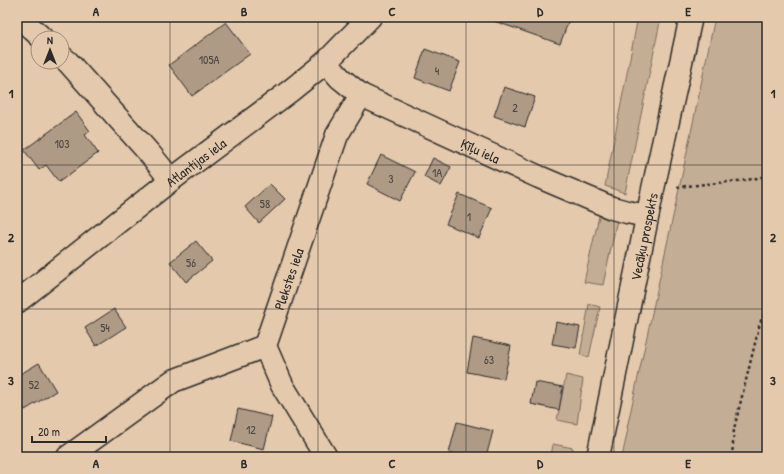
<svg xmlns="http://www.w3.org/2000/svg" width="784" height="474" font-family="'Patrick Hand',sans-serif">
  <rect width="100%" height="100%" fill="#e5c9ac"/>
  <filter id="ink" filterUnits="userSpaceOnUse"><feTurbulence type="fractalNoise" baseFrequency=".025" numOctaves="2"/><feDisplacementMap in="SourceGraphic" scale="8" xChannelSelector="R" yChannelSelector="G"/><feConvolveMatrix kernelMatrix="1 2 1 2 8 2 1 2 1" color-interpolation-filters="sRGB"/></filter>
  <g filter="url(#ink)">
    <g fill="#c4ad95" stroke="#786c60">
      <path d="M638,17H661L625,193L605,186Z"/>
      <path d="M715,17H767V457H622L628,429L627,428L684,166Z"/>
      <path d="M599,216L617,220L603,285L584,282Z"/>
      <path d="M589,304L600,307L589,357L580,355Z"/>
      <path d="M566,375L583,379L577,424L557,420Z"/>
      <path d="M553,444L573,448L572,457H551Z"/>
    </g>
    <g fill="#af9a86" stroke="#2b2b2b">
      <path d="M491,17H570L560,44L491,20Z"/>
      <path d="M226,22L250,54L192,96L169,65Z"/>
      <path d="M425,49L460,62L449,91L415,78Z"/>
      <path d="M504,87L535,97L525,127L494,116Z"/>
      <path d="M76,112L90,131L85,135L98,153L59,182L46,165L39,170L24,150Z"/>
      <path d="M381,155L415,172L400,201L367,184Z"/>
      <path d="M433,158L451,167L441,186L424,177Z"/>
      <path d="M270,184L285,199L259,223L245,207Z"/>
      <path d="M459,194L492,208L479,238L446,224Z"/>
      <path d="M196,241L212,261L186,282L170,262Z"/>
      <path d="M114,309L126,327L96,346L85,328Z"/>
      <path d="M556,322L580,327L576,348L552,344Z"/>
      <path d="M473,338L511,346L504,379L467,372Z"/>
      <path d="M39,363L56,391L25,410L17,396V376Z"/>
      <path d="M535,382L563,387L559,410L531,404Z"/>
      <path d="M238,409L272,417L264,449L231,441Z"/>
      <path d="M457,422L493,431L486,457H465L449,453Z"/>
    </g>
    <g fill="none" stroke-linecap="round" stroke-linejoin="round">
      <g stroke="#2b2b2b" stroke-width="25">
        <g id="minor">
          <path d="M19,17L42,38"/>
          <path d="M62,57L68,62L150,154L171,180"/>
          <path id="s1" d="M326,62L340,78L361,95L539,177L612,208L627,212L647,216"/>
          <path d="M68,457L173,381L265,346"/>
          <path id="s2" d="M326,457L282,385L265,346L337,135L361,95"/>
        </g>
      </g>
      <g stroke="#2b2b2b" stroke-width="25">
        <g id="major">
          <path id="s3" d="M17,302L171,180L290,91L326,62L370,17"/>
          <path id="s4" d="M598,457L653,189L691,17"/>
        </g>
      </g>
      <g stroke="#2b2b2b" stroke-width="2.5" stroke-dasharray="3 3" stroke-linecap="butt">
        <path d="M677,187L747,180L767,176"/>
        <path d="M732,457L734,429L760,323L767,307"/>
      </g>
      <use href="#minor" stroke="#e5c9ac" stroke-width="22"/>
      <use href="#major" stroke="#e5c9ac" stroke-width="22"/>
    </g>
  </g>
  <path fill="none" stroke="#2b2b2b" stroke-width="1" stroke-opacity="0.55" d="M170,17V457M318,17V457M466,17V457M614,17V457M17,165H767M17,309H767"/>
  <g text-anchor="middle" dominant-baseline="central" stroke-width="3.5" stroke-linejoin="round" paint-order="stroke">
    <g font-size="12" fill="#4c4742">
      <text x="209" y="59">105A</text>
      <text x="437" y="70">4</text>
      <text x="515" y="107">2</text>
      <text x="62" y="143">103</text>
      <text x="437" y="172">1A</text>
      <text x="391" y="178">3</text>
      <text x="265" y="203">58</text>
      <text x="469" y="216">1</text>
      <text x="191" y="262">56</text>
      <text x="105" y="327">54</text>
      <text x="489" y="359">63</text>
      <text x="34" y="384">52</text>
      <text x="251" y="429">12</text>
    </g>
    <g font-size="14" fill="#2b2b2b" stroke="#e5c9ac">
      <text stroke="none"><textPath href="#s1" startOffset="180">Ķīļu iela</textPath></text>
      <text stroke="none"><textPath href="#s3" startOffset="227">Atlantijas iela</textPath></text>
      <text stroke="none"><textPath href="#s4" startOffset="225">Vecāķu prospekts</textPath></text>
      <text stroke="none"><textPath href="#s2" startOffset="198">Plekstes iela</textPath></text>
    </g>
  </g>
  <rect width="784" height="474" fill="none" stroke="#e5c9ac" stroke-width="44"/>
  <g transform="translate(50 50)"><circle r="19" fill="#e5c9ac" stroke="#9b8a78"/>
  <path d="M0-3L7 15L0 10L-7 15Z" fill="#2b2b2b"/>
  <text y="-6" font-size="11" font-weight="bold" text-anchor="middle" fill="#2b2b2b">N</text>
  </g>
  <path d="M32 436v6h74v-6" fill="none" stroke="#2b2b2b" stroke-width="2"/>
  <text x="38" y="436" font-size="12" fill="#2b2b2b" stroke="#e5c9ac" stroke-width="3" paint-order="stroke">20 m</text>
  <rect x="22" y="22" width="740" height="430" fill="none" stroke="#2b2b2b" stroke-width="1.5"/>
  <g font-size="13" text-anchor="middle" font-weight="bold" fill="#2b2b2b">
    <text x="96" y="16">A</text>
    <text x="244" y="16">B</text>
    <text x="392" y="16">C</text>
    <text x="540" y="16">D</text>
    <text x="688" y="16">E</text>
    <text x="11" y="98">1</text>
    <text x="773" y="98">1</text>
    <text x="11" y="242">2</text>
    <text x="773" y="242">2</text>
    <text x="11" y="385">3</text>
    <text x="773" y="385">3</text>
    <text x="96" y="468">A</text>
    <text x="244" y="468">B</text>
    <text x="392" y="468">C</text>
    <text x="540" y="468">D</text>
    <text x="688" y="468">E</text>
  </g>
</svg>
